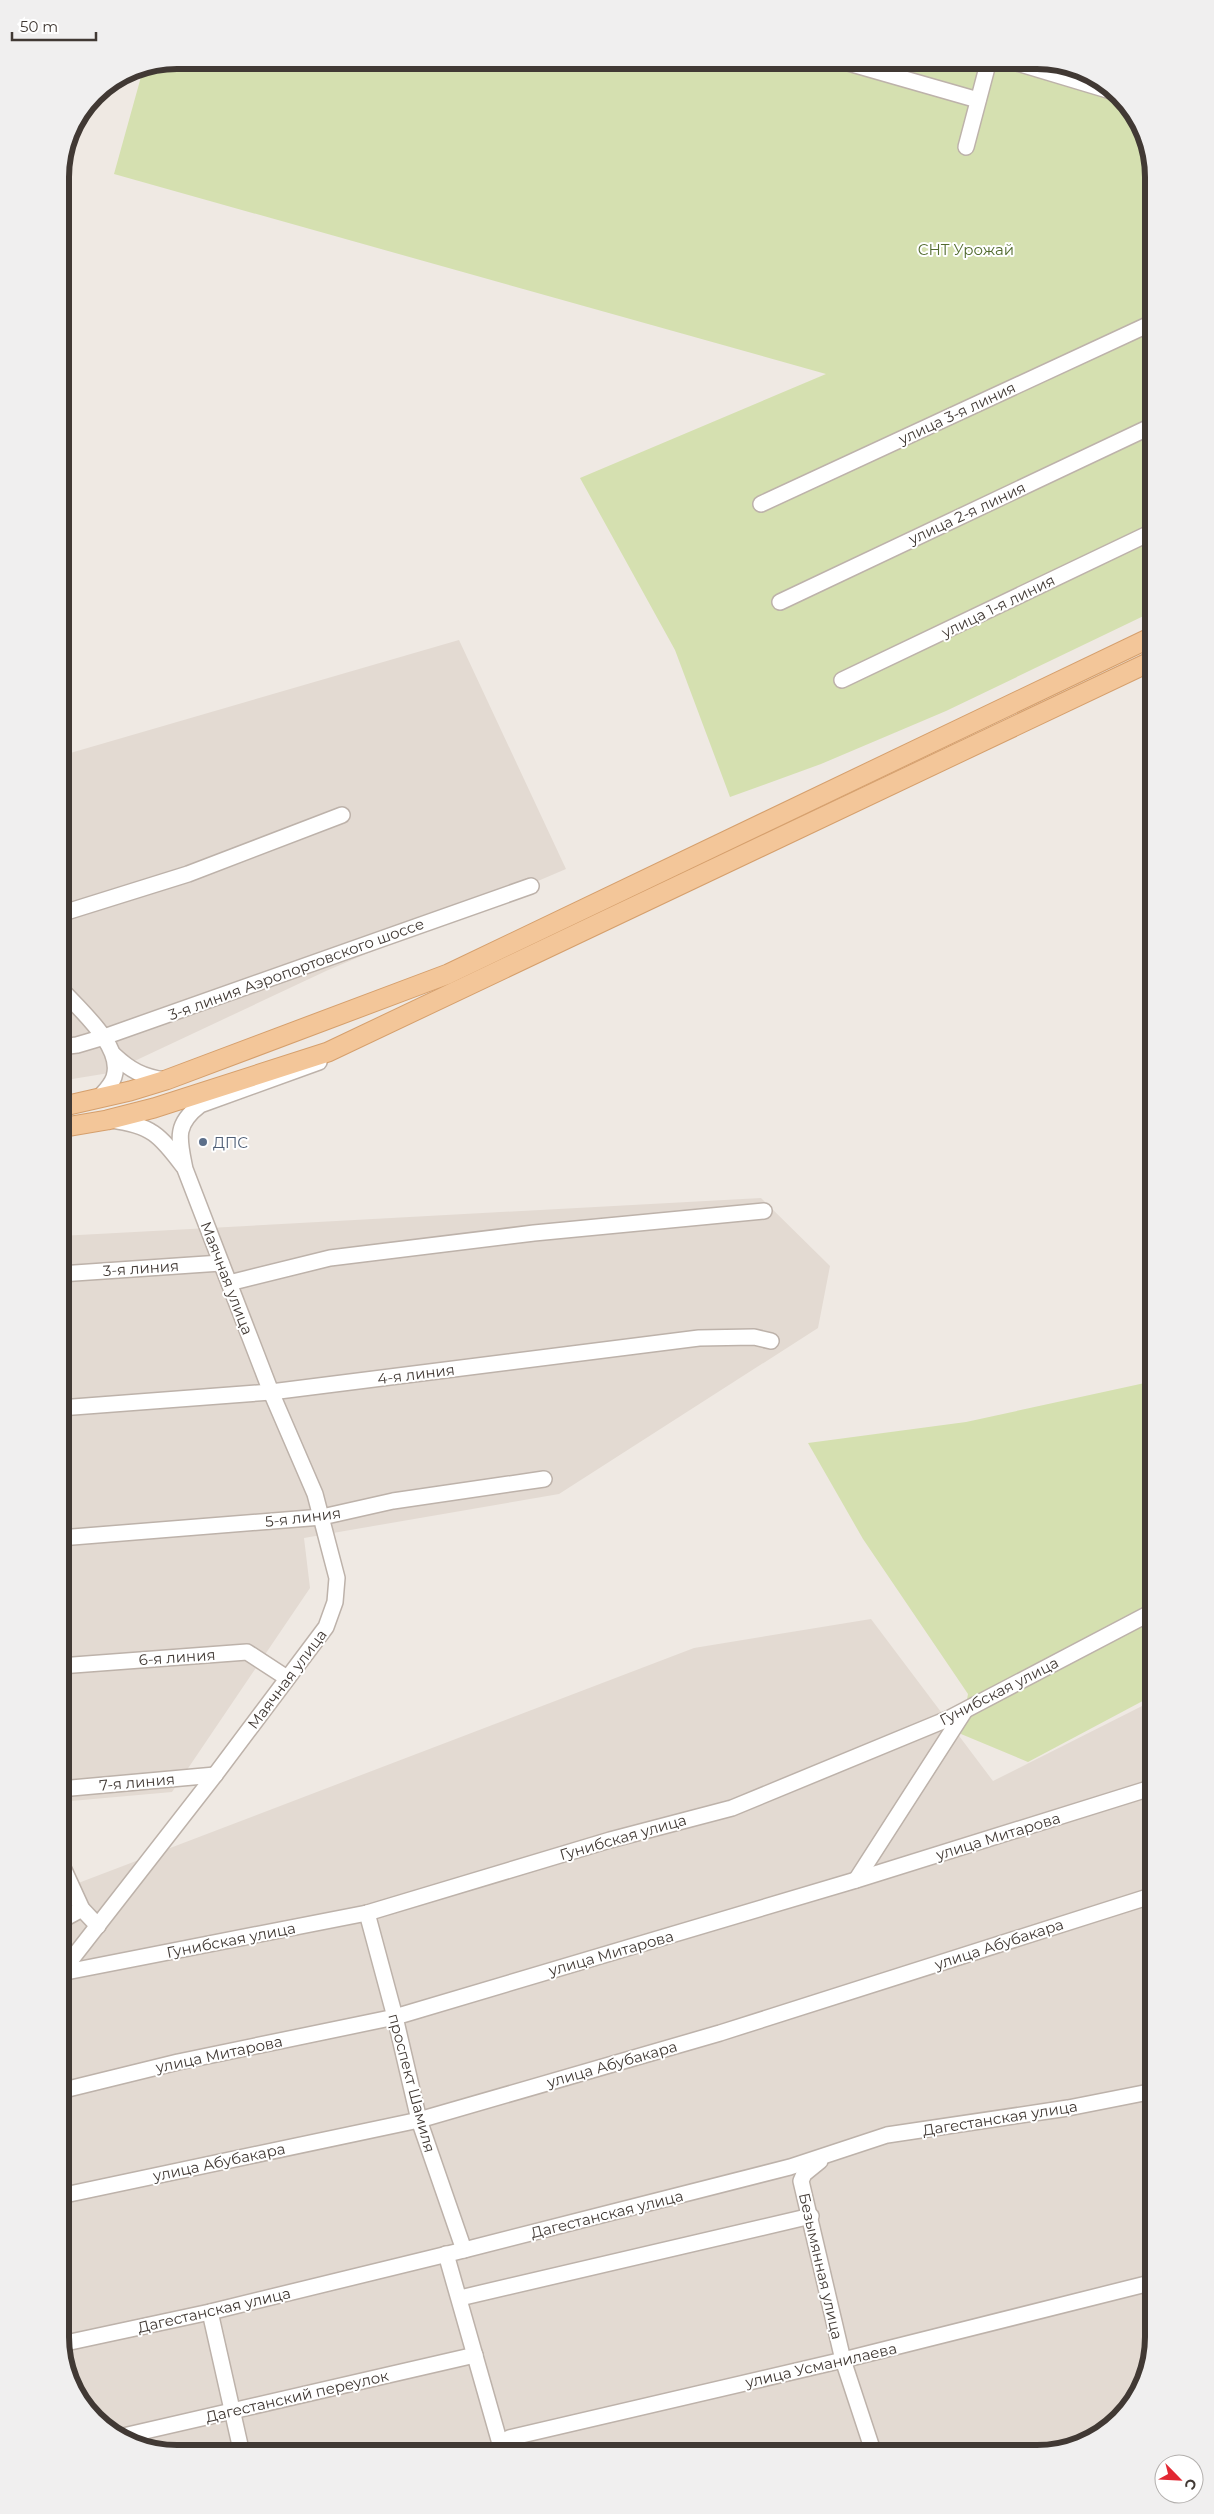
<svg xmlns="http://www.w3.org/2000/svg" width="1214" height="2514" font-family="Montserrat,sans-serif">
  <rect width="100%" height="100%" fill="#efe9e3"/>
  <g fill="#e3dad2">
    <path d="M459,640L566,869L326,971L109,1073L60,1081V756Z"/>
    <path d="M761,1198L830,1266L818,1328L559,1494L304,1538L310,1588L172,1792L60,1802V1236Z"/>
    <path d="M871,1619L993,1781L1154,1700V2338L1134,2403L1082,2445L1038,2454H169L111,2434L69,2382L60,2338V1890L694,1648Z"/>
  </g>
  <g fill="#d5e0b0">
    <path d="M176,60H1045L1108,84L1145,132L1154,176V611L946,711L821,764L730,797L675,650L580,478L826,374L114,174L144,66Z"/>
    <path d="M1154,1381V1695L1028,1762L961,1734L968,1694L863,1539L808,1443L966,1422Z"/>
  </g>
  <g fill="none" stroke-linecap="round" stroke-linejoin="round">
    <g stroke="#bdb2aa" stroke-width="18">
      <g id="minor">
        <path d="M838,60L978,100"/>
        <path d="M1007,60L1114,92"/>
        <path d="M966,147L989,60"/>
        <path d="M761,504L1154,322"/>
        <path d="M780,602L1154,425"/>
        <path d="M842,680L1154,531"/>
        <path d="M60,914L188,874L342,815"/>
        <path d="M60,988C78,1008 124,1047 114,1077C111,1086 104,1092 98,1099"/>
        <path d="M60,1047L77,1045L104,1037L531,886"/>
        <path d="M114,1055C130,1070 143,1077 165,1080"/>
        <path d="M111,1120C151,1125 160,1135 183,1166"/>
        <path d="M60,1274L221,1263"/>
        <path d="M229,1283L330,1258L534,1233L764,1211"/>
        <path d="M60,1408L271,1392L699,1338L754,1337L771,1341"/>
        <path d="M60,1538L322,1517L393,1501L544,1479"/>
        <path d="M60,1666L247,1652L287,1678"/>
        <path d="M60,1789L215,1775"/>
        <path d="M60,1861L82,1909L98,1926"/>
        <path d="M856,1880L964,1712"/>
        <path d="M367,1913L395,2017L419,2120L464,2250"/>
        <path d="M60,1921L82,1909"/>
        <path d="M61,1973L367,1913L610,1840L732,1808L950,1718L1154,1611"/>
        <path d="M60,1974L215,1775L326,1627L335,1602L337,1578L315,1494L271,1392L185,1169C179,1139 174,1125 200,1105L319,1062"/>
        <path d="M60,2091L178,2062L395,2017L856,1880L1154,1787"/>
        <path d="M820,2161L804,2174L801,2181L843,2360L874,2454"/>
        <path d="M60,2196L419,2120L720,2033L1154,1895"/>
        <path d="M446,2254L503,2454"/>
        <path d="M460,2298L811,2216"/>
        <path d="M210,2312L242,2454"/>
        <path d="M61,2344L210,2312L464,2250L790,2167L887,2135L1068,2108L1154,2091"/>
        <path d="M119,2437L475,2355"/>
        <path d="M494,2454L502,2449L509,2438L843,2360L1154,2282"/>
      </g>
    </g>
    <g stroke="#d59f6c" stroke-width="21">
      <g id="major">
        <path d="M60,1107L130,1091L166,1080L448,974L1154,636"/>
        <path d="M60,1128L107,1120L154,1108L328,1052L1154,660"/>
      </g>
    </g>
    <use href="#minor" stroke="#fff" stroke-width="15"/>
    <use href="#major" stroke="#f3c699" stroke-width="19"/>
  </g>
  <circle fill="#5c6f8a" stroke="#fff" stroke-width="2" cx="203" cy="1142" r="5"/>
  <g text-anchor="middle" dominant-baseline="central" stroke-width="4" stroke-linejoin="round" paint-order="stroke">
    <g font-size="15" fill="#526b2f" stroke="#fff">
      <text x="966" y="249">СНТ Урожай</text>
    </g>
    <g font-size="15" fill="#413934" stroke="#fff">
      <text transform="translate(957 413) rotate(-25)">улица 3-я линия</text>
      <text transform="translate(967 513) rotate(-25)">улица 2-я линия</text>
      <text transform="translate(998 606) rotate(-26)">улица 1-я линия</text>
      <text transform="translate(296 969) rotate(-20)">3-я линия Аэропортовского шоссе</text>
      <text transform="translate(141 1268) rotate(-4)">3-я линия</text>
      <text transform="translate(227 1278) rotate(69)">Маячная улица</text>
      <text transform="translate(416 1374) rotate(-7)">4-я линия</text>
      <text transform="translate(303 1517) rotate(-7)">5-я линия</text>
      <text transform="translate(177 1657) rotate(-4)">6-я линия</text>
      <text transform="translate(287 1679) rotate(-53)">Маячная улица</text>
      <text transform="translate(999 1691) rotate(-27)">Гунибская улица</text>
      <text transform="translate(137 1782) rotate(-5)">7-я линия</text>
      <text transform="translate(998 1836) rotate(-17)">улица Митарова</text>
      <text transform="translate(623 1837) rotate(-16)">Гунибская улица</text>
      <text transform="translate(231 1940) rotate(-11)">Гунибская улица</text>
      <text transform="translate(999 1944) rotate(-18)">улица Абубакара</text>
      <text transform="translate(611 1953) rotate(-16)">улица Митарова</text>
      <text transform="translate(219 2054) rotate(-12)">улица Митарова</text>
      <text transform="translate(612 2064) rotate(-16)">улица Абубакара</text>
      <text transform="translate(412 2083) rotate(75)">проспект Шамиля</text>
      <text transform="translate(1000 2118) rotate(-9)">Дагестанская улица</text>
      <text transform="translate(219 2162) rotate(-12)">улица Абубакара</text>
      <text transform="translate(607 2214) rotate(-14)">Дагестанская улица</text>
      <text transform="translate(821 2266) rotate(77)">Безымянная улица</text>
      <text transform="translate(214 2310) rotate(-13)">Дагестанская улица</text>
      <text transform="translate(821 2365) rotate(-13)">улица Усманилаева</text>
      <text transform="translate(297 2396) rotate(-13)">Дагестанский переулок</text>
    </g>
    <g font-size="15" fill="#4e5e75" stroke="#fff" text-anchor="start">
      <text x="213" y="1142">ДПС</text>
    </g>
  </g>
  <path d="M0 0H1214V2514H0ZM177 69H1037A108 108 0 0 1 1145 177V2337A108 108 0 0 1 1037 2445H177A108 108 0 0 1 69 2337V177A108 108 0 0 1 177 69Z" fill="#f0efef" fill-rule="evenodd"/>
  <path fill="none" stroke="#413934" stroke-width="6" d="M177 69H1037A108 108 0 0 1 1145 177V2337A108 108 0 0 1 1037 2445H177A108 108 0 0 1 69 2337V177A108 108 0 0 1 177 69Z"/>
  <g transform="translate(1179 2479) rotate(114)"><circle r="24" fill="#ffffff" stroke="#b3b0ae"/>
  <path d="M0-4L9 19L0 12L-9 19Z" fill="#e22833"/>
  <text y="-8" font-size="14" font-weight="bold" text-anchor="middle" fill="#413934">С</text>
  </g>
  <path d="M12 32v8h84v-8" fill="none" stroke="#413934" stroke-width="2.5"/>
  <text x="20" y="32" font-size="15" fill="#413934" stroke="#ffffff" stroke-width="4" paint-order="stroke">50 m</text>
</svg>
